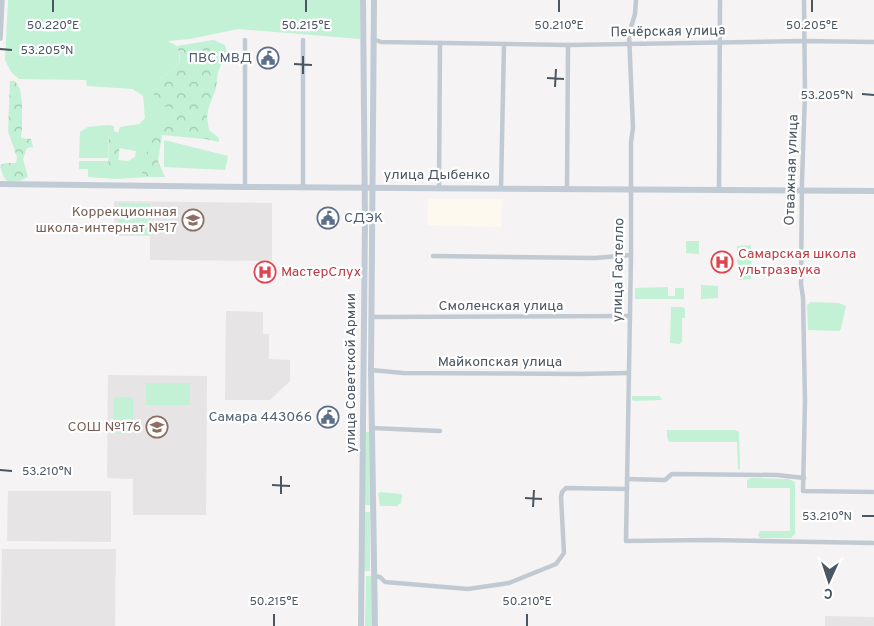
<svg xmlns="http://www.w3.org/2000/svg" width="874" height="626" font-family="Overpass,sans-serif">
  <defs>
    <pattern id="forest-crowns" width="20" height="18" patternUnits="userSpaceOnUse" patternTransform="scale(1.25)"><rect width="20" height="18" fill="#c3f1d5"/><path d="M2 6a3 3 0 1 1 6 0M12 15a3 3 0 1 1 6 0" fill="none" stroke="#a0c6b0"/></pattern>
  </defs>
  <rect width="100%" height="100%" fill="#f5f3f3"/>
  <path fill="#fdf9ef" d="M428,199H502L501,227L427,225Z"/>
  <g fill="#e6e4e5">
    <path d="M114,201L272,203V261L150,260V236H114Z"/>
    <path d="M226,311L263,312V334H269V359L290,360V381L270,400H225Z"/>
    <path d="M108,375L207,376L206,515H133V479L107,478Z"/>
    <path d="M8,491H111V542L7,541Z"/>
    <path d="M2,549H116L115,626H1Z"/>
    <path d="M825,616L874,617V626H825Z"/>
  </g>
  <g fill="#c3f1d5">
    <path d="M8,0H360V39L238,29L190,39L168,41L177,46C180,60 183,61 171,71C164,76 162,78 154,81L173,109L176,118C157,121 147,155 141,171L147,177L116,179L88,177V169H79V161H108V170L118,169V160L128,161L135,157L136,151L119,148C120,140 117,133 120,127L139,124L145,118L143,96L133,89L87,86L86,80L19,79L11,72L5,60Z"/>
    <path d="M108,125L114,126V132L109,131L108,158H79L80,132L88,127Z"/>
    <path d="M164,140L228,156L225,170L164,167Z"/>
    <path d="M119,203L150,204V219L118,218Z"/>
    <path d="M118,219L150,220L149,235L118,234Z"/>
    <path d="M686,241H699V254L686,253Z"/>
    <path d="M751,245V279L738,280L737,246Z"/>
    <path d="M701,285L718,286V298L701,299Z"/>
    <path d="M668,287V296H675V288H684V299H635V288Z"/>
    <path d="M811,302L839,303L846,306L841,329L839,331L808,330L807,305Z"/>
    <path d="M671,307H683L685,309V318H682V341L680,344L670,343Z"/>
    <rect x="146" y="383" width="44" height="22"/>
    <path d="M632,396H659L662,399L661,400L634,401L632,400Z"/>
    <path d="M115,397H131L133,399V429L130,434H118L114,432L113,402Z"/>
    <path d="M667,430H735L739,432L740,469H738L737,442H669L667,437Z"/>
    <path d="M363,432H369L370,505H363Z"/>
    <path d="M751,478L789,479L795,482V534L791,538H760L758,535L760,531H790V488H747V480Z"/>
    <path d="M380,492L401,494L402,495L401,503L397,506H380L378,494Z"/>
    <path d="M363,512H370V571H364Z"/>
    <path d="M366,576H372L374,626H365Z"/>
  </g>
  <g fill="url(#forest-crowns)">
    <path d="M213,40L225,45L227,53L218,72L216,88L208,110L207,118L209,130L219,138V142L205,139L162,135L158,161L165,177H147L140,171C147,153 155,122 176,118L173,109L157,104L153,90L154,81C162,78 164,76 171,71C183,61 181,60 177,46Z"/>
    <path d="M10,81H15L20,89L22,102V128L21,138L31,139L33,147L27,148L23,159L28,177L19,181H7L3,176L0,165L6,163H16L17,157L8,131Z"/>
    <path d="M109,131L118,132L120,138L118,169L108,171Z"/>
  </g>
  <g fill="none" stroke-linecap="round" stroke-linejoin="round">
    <g stroke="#c1cad2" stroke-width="4.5">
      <path d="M636,0L635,14L629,34L633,128L631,142V255L626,541L709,540L874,543"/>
      <path d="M804,0L805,94L802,181L801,284L803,298L805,401L803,491L874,492"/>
      <path d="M373,39L381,42L568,45L803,41L874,42"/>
      <path d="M245,187V40"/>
      <path d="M303,187V40"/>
      <path d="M439,187L440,43"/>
      <path d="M501,188L504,44"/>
      <path d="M567,188L568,45"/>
      <path d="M719,190L720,0"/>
      <path d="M433,256L595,258L631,255"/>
      <path d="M372,317L630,316"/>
      <path d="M371,370L403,373L579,374L629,373"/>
      <path d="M372,428L440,431"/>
      <path d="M627,479L665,480L672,474L777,475L804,478"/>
      <path d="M374,576L380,577L385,582L468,589L509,583L556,564L564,553L561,497L562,492L566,488L627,489"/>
    </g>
    <path stroke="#c1cad2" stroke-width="5.5" d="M0,38L2,0"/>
    <g stroke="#c1cbd6" stroke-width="6">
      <path d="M374,0L371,370L375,626"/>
      <path d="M0,184L245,187L874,191"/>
      <path d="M361,626L365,220L363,0"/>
    </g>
  </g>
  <path fill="none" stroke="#4a5661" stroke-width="2" d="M53,12V0M306,12V0M559,12V0M812,12V0M0,49L12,50M294,64L312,65M303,74V56M547,78L564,79M555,87L556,69M862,94L874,95M0,470L12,471M272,485L290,486M281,494V476M525,498L542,499M533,507L534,490M862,516H874M274,626V614M527,626V614"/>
  <defs>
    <g id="civic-ring" transform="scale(1.125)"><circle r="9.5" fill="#fff" stroke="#5c6f8a" stroke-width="1.5"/><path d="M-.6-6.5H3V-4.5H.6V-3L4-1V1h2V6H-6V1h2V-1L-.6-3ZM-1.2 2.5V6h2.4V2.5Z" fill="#5c6f8a"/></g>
    <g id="school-ring" transform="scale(1.125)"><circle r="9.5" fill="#fff" stroke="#8d6e63" stroke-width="1.5"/><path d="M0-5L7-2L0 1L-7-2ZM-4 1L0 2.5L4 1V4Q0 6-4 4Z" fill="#8d6e63"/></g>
    <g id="hospital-ring" transform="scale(1.125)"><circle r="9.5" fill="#fff" stroke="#e0444e" stroke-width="1.5"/><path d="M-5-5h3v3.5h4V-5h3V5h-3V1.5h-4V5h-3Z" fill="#e0444e"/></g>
  </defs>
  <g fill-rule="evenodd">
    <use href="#civic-ring" x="268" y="58"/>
    <use href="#civic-ring" x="328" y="218"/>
    <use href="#school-ring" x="193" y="220"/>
    <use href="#hospital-ring" x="722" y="262"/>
    <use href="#hospital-ring" x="265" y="272"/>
    <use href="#civic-ring" x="328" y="417"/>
    <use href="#school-ring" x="157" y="427"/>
  </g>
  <g text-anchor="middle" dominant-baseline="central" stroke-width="4.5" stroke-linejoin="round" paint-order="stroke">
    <g font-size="14" fill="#4a5661" stroke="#fff">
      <text transform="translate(668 32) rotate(-1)">Печёрская улица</text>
      <text transform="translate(792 170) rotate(-88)">Отважная улица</text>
      <text x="437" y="175">улица Дыбенко</text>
      <text transform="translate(619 270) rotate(-89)">улица Гастелло</text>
      <text x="501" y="306">Смоленская улица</text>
      <text x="500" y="362">Майкопская улица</text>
      <text transform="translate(351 373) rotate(-90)">улица Советской Армии</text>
    </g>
    <g font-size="14" fill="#4e5e75" stroke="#fff" text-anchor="end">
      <text x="252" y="58">ПВС МВД</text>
      <text x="344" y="218" text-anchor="start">СДЭК</text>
      <text x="312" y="417">Самара 443066</text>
    </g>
    <g font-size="14" fill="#785e54" stroke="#fff" text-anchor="end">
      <text x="177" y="212">Коррекционная<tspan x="177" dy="16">школа-интернат №17</tspan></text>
      <text x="141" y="427">СОШ №176</text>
    </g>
    <g font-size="14" fill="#be3a42" stroke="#fff" text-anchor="start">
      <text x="738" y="254">Самарская школа<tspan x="738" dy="16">ультразвука</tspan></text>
      <text x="281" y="272">МастерСлух</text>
    </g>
  </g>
  <g font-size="12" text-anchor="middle" fill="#4a5661" stroke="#fff" stroke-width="4.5" stroke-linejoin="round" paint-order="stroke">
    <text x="53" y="29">50.220°E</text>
    <text x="306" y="29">50.215°E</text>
    <text x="559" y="29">50.210°E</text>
    <text x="812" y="29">50.205°E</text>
    <text x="47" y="54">53.205°N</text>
    <text x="827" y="99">53.205°N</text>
    <text x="47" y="475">53.210°N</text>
    <text x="827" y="520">53.210°N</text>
    <text x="274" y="605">50.215°E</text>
    <text x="527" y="605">50.210°E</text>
  </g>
  <g transform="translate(829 581) rotate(183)" stroke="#ffffff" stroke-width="4" paint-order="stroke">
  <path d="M0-4L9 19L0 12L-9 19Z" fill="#4a5661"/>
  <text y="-8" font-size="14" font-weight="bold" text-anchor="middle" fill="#4a5661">С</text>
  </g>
</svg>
